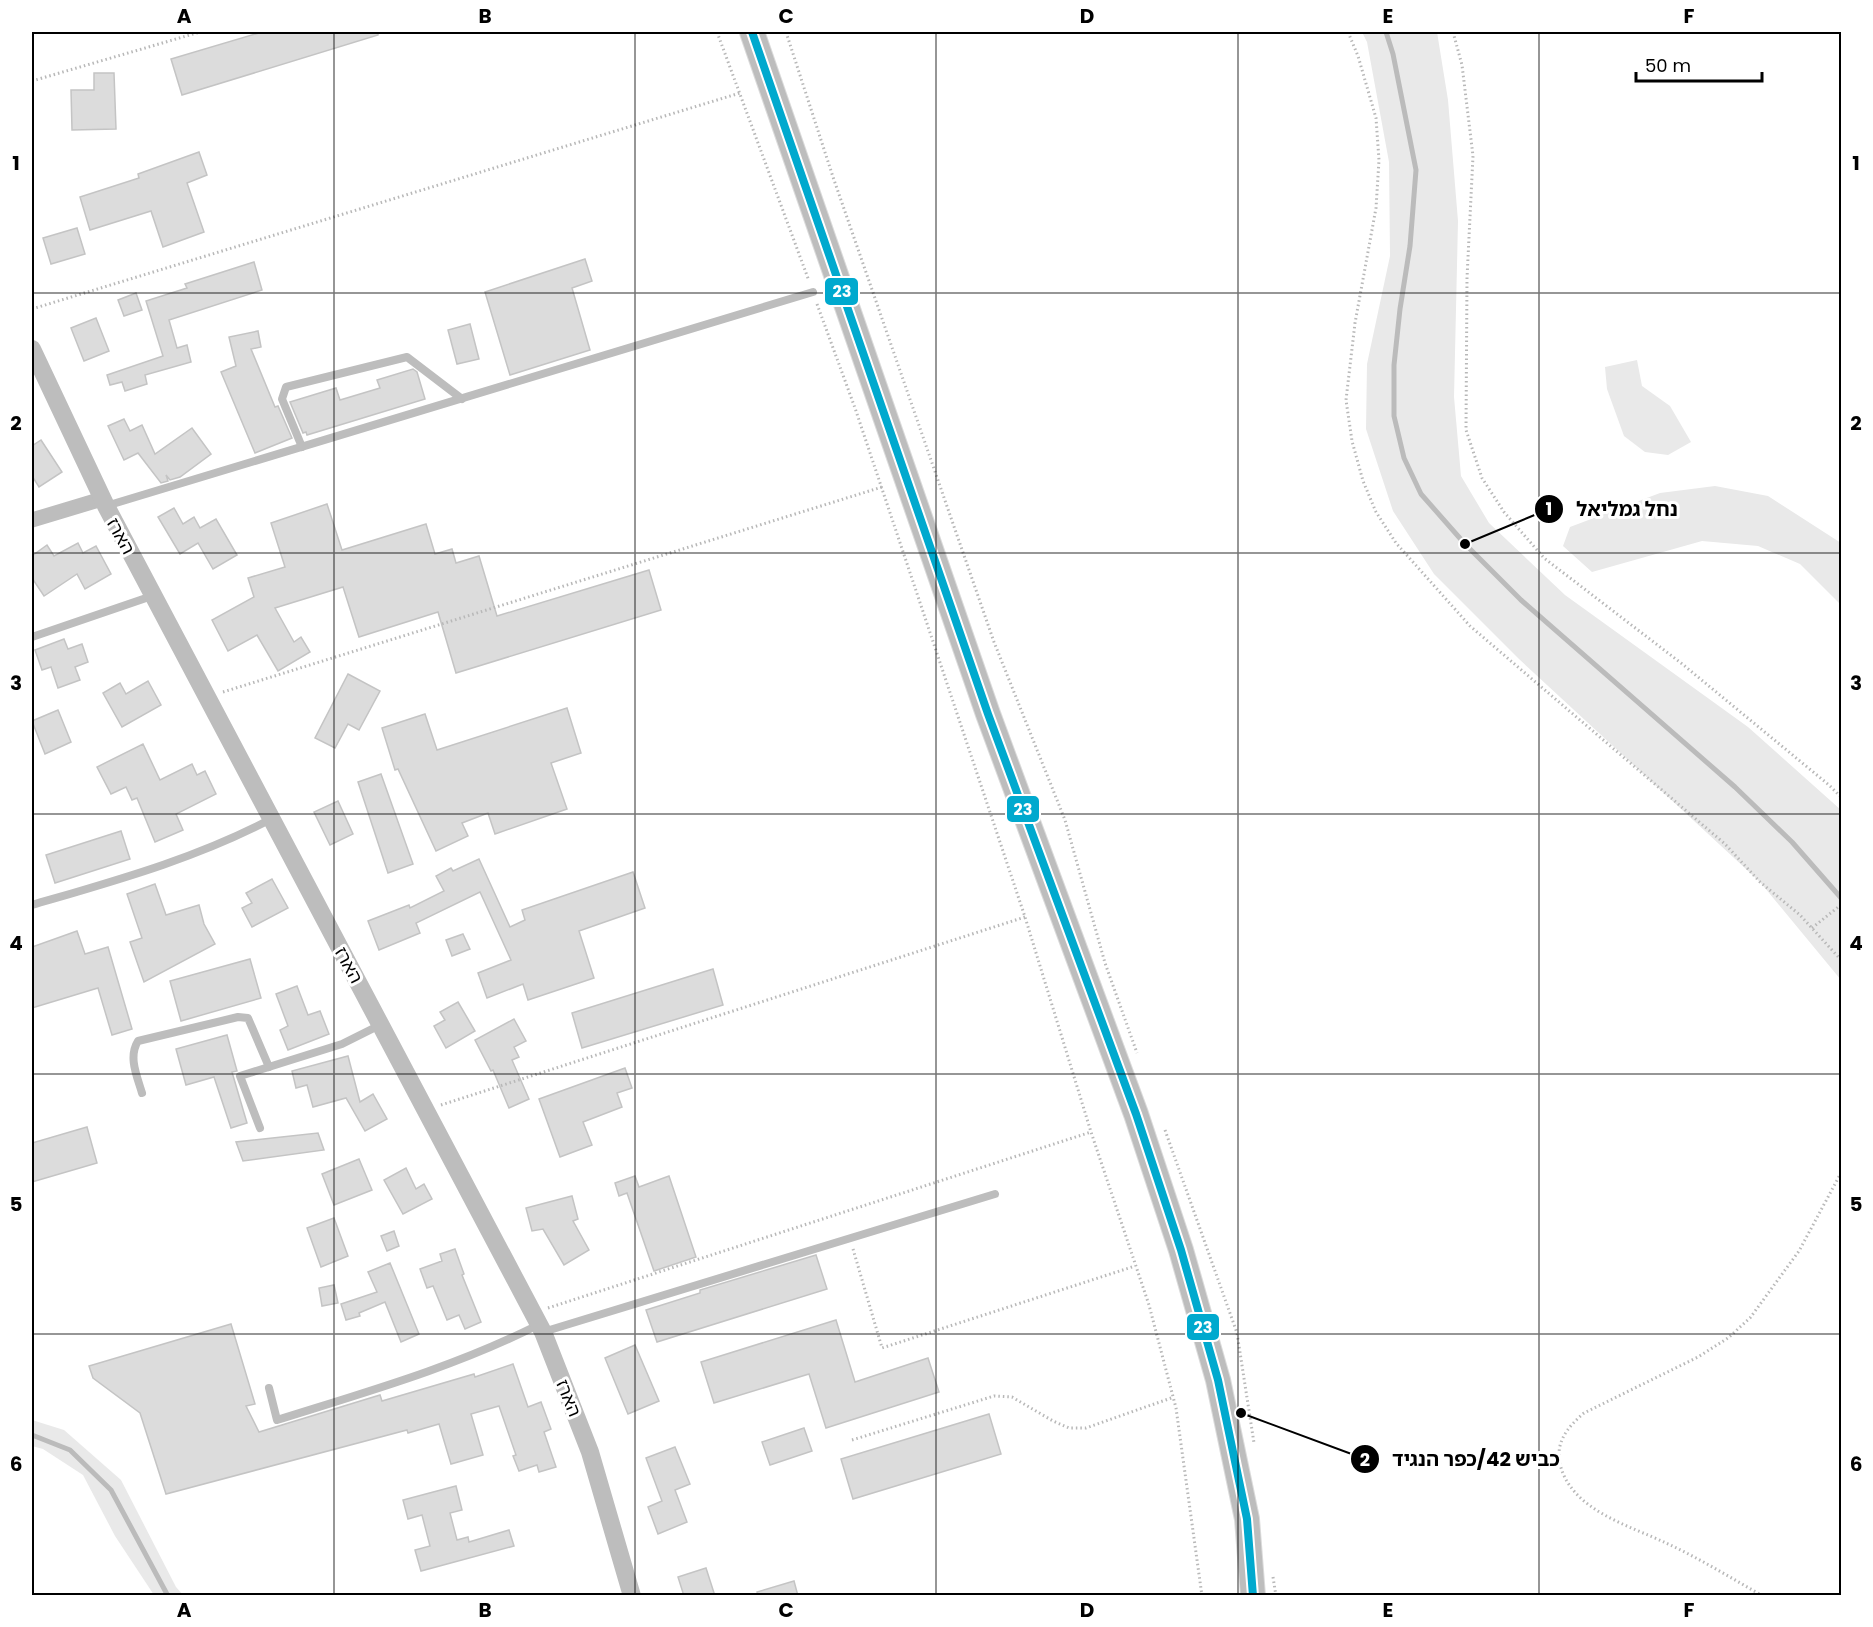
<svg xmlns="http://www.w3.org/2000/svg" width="1873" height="1627" font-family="Poppins,'Noto Sans Hebrew',sans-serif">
  <rect width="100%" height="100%" fill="#fff"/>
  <g fill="#e9e9e9">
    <path d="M1362,32H1437L1448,100L1458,221L1454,397L1461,476L1489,523L1565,595L1748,727L1841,810V980L1760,882L1519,659L1434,574L1393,511L1366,429L1367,364L1390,256L1389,162L1367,42Z"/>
    <path d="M1637,360L1642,386L1670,406L1691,442L1668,455L1645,452L1624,436L1607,389L1605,367Z"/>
    <path d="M1715,486L1768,496L1841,543V605L1800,564L1758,546L1702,541L1592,572L1563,546L1570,527L1660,493Z"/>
    <path d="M32,1420L64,1430L121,1480L176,1587L183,1595H154L115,1536L83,1475L43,1449L32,1446Z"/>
  </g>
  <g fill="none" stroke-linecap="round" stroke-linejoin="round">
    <g stroke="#bbb" stroke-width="5">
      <path d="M1386,32L1393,54L1416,170L1410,246L1400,309L1394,365V416L1404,458L1421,494L1465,544L1521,600L1735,787L1792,842L1842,899"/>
      <path d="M32,1435L70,1450L111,1490L168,1596"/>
    </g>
  </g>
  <g fill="#dcdcdc" stroke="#c4c4c4" stroke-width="1.5">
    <path d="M262,32H378V35L182,95L171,59Z"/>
    <path d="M94,73H114L116,129L72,130L71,90H94Z"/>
    <path d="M199,152L207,175L187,183L204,232L163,247L151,211L90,230L80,197L139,178L138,174Z"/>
    <path d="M77,228L85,254L51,264L43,238Z"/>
    <path d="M585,259L592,281L572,288L590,350L510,375L485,292Z"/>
    <path d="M254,262L262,290L169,320L177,348L187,345L191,362L145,375L147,384L125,391L122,382L110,385L107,375L163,356L146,301L187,288L185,284Z"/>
    <path d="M136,293L142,310L124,316L118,300Z"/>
    <path d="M96,318L109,351L84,361L71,328Z"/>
    <path d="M470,324L479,359L457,364L448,330Z"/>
    <path d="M258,331L261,347L251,349L275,407L278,406L292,438L255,453L221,372L236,366L229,337Z"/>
    <path d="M413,369L417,372L425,399L307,435L306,432L303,433L290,402L336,388L340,400L380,388L377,380Z"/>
    <path d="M124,419L130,431L142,425L155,454L192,428L211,454L180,477L170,480L166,475L168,481L161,483L138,453L124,460L108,426Z"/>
    <path d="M41,440L62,472L39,487L32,476V446Z"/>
    <path d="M327,504L342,550L426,524L435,554L452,549L456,563L479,556L497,616L649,570L661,610L456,673L438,612L359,637L343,587L275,608L294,642L301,637L310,652L278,671L257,635L228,651L212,620L254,597L248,578L285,567L271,523Z"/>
    <path d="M174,508L183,524L194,517L200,528L216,519L237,555L213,569L198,543L180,554L158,517Z"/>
    <path d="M78,543L83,553L96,546L111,574L85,589L77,574L44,596L32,578V556L47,545L54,556Z"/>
    <path d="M64,639L68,649L82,644L88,662L75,667L80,680L58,688L51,667L42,670L35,650Z"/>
    <path d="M348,674L380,691L359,730L348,724L335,748L315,738Z"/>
    <path d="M148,681L161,705L122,727L103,693L120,683L126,694Z"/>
    <path d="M567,708L581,753L551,763L567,809L495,834L488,813L462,823L468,836L436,851L398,769L395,770L382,728L425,714L437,750Z"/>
    <path d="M58,710L71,742L45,754L32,721Z"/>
    <path d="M143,744L160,780L192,764L197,775L205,771L216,794L176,814L183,830L155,842L137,798L132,800L126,787L111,794L97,767Z"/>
    <path d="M381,774L413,864L388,873L358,782Z"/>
    <path d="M338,801L353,834L330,845L314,812Z"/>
    <path d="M121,831L130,859L55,883L46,855Z"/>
    <path d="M479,859L510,927L525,920L522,910L633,872L645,908L579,931L594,978L528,1000L523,984L487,998L478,973L511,960L480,892L416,923L420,933L379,950L368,921L409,905L410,908L444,891L436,876L451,868L453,871Z"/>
    <path d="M272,879L288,908L252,927L242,908L252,903L246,893Z"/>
    <path d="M155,884L166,915L199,905L204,924L215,944L144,982L130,942L142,938L127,894Z"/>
    <path d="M77,931L85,954L108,947L132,1029L112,1035L98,988L32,1008V947Z"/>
    <path d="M463,934L470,949L452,956L446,940Z"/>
    <path d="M250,959L261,998L181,1021L170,981Z"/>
    <path d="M713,969L723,1005L582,1048L572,1013Z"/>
    <path d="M297,986L308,1015L320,1011L329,1034L288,1050L280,1030L288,1026L276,994Z"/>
    <path d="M458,1002L475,1031L446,1048L434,1026L445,1020L440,1012Z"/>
    <path d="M514,1019L526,1041L514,1047L519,1057L512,1060L529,1099L509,1108L493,1070L491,1071L475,1040Z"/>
    <path d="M227,1035L237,1071L232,1072L247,1123L231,1128L214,1077L186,1085L176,1049Z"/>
    <path d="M348,1056L360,1102L373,1094L387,1119L365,1131L346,1098L313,1107L307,1085L296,1088L292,1071Z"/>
    <path d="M625,1068L632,1088L617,1093L622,1107L583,1122L592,1145L560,1157L539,1099Z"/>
    <path d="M87,1127L97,1163L32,1182V1143Z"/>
    <path d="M318,1133L324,1150L243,1161L236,1142Z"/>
    <path d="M359,1159L372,1190L334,1205L322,1174Z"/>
    <path d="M406,1168L416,1189L424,1184L432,1199L403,1214L384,1180Z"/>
    <path d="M635,1176L639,1187L669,1176L696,1257L654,1271L627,1193L619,1196L615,1183Z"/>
    <path d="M572,1196L578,1219L573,1221L589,1250L564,1265L543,1229L532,1231L526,1208Z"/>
    <path d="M334,1218L348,1256L321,1267L307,1228Z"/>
    <path d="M394,1231L399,1246L387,1251L381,1236Z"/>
    <path d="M455,1249L464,1274L462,1275L481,1322L465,1329L459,1315L447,1320L433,1286L427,1288L420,1269L442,1261L440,1254Z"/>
    <path d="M816,1255L827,1289L657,1342L646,1310L700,1293V1290Z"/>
    <path d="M390,1263L419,1334L401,1342L385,1302L359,1313L360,1316L346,1320L341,1304L377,1292L368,1272Z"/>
    <path d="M334,1285L338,1303L322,1306L319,1288Z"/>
    <path d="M836,1320L855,1382L928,1358L939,1392L826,1428L809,1374L714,1403L701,1362Z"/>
    <path d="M231,1324L255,1404L246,1406L259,1432L380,1395L382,1401L474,1374L475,1377L513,1364L528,1407L541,1402L551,1429L544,1432L556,1467L539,1472L537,1465L519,1471L513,1456L516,1455L499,1406L471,1414L483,1455L451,1464L439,1424L408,1433L407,1430L166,1494L140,1413L93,1378L89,1366Z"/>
    <path d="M635,1345L659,1401L628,1414L605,1358Z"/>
    <path d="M989,1414L1001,1454L853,1499L841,1459Z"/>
    <path d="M804,1428L812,1451L770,1465L762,1442Z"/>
    <path d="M675,1447L690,1484L675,1490L687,1522L658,1534L648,1507L662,1501L646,1458Z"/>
    <path d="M456,1486L462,1510L450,1513L457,1540L468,1537L469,1542L509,1530L514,1546L421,1571L415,1550L430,1546L422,1515L408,1519L403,1500Z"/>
    <path d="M706,1568L715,1596H684L678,1577Z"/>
    <path d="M794,1581L798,1596H758L757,1592Z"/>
  </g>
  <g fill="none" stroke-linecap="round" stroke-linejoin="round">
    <g stroke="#dbdbdb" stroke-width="26">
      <path id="trunk" d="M752,32L988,714L1136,1114L1181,1250L1218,1380L1247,1519L1253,1596"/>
    </g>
    <g stroke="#b8b8b8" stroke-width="3" stroke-dasharray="1.5 3" stroke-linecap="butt">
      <path d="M717,32L809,281"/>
      <path d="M786,32L833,177L994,642L1065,820L1105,963L1137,1053"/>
      <path d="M1348,32L1358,56L1376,118L1379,160L1376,208L1355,323L1346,400L1352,441L1363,481L1376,512L1396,543L1470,626L1725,844L1760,882L1800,915L1842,961"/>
      <path d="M1453,32L1462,65L1473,156L1467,278L1466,430L1482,478L1504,512L1544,558L1681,663L1829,785L1842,798"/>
      <path d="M32,81L200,32"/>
      <path d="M817,304L855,408L1025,917L1091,1132L1149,1305L1176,1408L1202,1596"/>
      <path d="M32,309L740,93"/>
      <path d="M223,692L882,487"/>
      <path d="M1812,928L1842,904"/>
      <path d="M441,1105L1025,917"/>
      <path d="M1165,1130L1237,1333L1254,1443"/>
      <path d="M853,1249L882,1348L1135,1266"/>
      <path d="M548,1308L1091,1132"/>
      <path d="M852,1440L994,1396L1012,1397L1053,1421L1069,1428H1086L1174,1397"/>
      <path d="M1273,1577L1276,1596"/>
      <path d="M1763,1596C1731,1578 1699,1558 1666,1543C1628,1525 1571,1510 1560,1464C1555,1441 1569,1426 1584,1413L1698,1357L1728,1338L1750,1318L1799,1251L1842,1171"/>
    </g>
    <g stroke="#bdbdbd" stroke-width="8">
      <path d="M302,447L282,399L286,387L407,357L462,399"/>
      <path d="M106,506L813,292"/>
      <path d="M32,637L152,596"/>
      <path d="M32,905C114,881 195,859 271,819"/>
      <path d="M142,1093C137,1076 128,1057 138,1041L238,1017L248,1018L269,1067"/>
      <path d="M260,1128L240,1076L342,1044L380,1025"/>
      <path d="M543,1332L995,1194"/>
      <path d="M269,1388L277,1420C366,1392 455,1367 538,1325"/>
    </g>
    <path stroke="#bdbdbd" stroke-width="15" d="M32,520L102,499"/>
    <path stroke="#bdbdbd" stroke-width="18" d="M32,349L106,506L543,1332L590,1452L632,1596"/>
    <use href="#trunk" stroke="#bdbdbd" stroke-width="24"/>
    <g stroke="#fff" stroke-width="12">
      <path id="bus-1" d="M752,32L988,714L1136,1114L1181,1250L1218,1380L1247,1519L1253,1596"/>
    </g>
    <use href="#bus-1" stroke="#00a9ce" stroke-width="8"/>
  </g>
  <path fill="none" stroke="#000" stroke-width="1.5" stroke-opacity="0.55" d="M334,32V1596M635,32V1596M936,32V1596M1238,32V1596M1539,32V1596M32,293H1842M32,553H1842M32,814H1842M32,1074H1842M32,1334H1842"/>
  <g text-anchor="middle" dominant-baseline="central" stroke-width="6" stroke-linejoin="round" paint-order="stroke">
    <g font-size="18" fill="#000" stroke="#fff">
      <text transform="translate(121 536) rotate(62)">הארז</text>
      <text transform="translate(349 965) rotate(62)">הארז</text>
      <text transform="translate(569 1398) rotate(68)">הארז</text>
    </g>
  </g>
  <path fill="none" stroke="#000" stroke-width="2" d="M1465 544L1549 509M1241 1413L1365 1459"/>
  <g fill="#000" stroke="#fff" stroke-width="2">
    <circle cx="1465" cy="544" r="6"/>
    <circle cx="1241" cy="1413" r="6"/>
    <circle cx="1549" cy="509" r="15"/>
    <circle cx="1365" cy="1459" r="15"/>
  </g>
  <g font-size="18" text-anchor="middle" font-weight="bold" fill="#fff">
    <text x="1549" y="515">1</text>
    <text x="1365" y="1466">2</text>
  </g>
  <g font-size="20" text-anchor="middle" font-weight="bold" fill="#000" stroke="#fff" stroke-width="6" stroke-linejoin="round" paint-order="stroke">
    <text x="1627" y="516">נחל גמליאל</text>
    <text x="1476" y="1466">כביש 42/כפר הנגיד</text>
  </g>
  <g stroke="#fff" stroke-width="2">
    <rect x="824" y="277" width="35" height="29" rx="6" fill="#00a9ce"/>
    <rect x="1006" y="795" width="34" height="28" rx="6" fill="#00a9ce"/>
    <rect x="1186" y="1313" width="34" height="28" rx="6" fill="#00a9ce"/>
  </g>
  <g font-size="16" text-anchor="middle" font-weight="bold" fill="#fff">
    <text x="842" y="297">23</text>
    <text x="1023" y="815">23</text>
    <text x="1203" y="1333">23</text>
  </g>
  <rect width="1873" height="1627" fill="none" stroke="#ffffff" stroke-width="66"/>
  <path d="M1636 72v9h126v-9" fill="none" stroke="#000000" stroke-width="3"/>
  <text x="1645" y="72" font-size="18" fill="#000000" stroke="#ffffff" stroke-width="4.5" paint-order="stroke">50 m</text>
  <rect x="33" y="33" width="1807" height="1561" fill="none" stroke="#000" stroke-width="2"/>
  <g font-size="20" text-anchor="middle" font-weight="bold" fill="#000">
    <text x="184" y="23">A</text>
    <text x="485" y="23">B</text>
    <text x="786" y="23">C</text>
    <text x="1087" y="23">D</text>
    <text x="1388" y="23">E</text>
    <text x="1689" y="23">F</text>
    <text x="16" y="170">1</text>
    <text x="1856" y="170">1</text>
    <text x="16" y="430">2</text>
    <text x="1856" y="430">2</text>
    <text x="16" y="690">3</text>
    <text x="1856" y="690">3</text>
    <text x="16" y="950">4</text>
    <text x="1856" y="950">4</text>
    <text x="16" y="1211">5</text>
    <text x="1856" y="1211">5</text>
    <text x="16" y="1471">6</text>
    <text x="1856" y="1471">6</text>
    <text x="184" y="1617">A</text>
    <text x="485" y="1617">B</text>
    <text x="786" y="1617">C</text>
    <text x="1087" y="1617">D</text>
    <text x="1388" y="1617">E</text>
    <text x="1689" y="1617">F</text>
  </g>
</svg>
